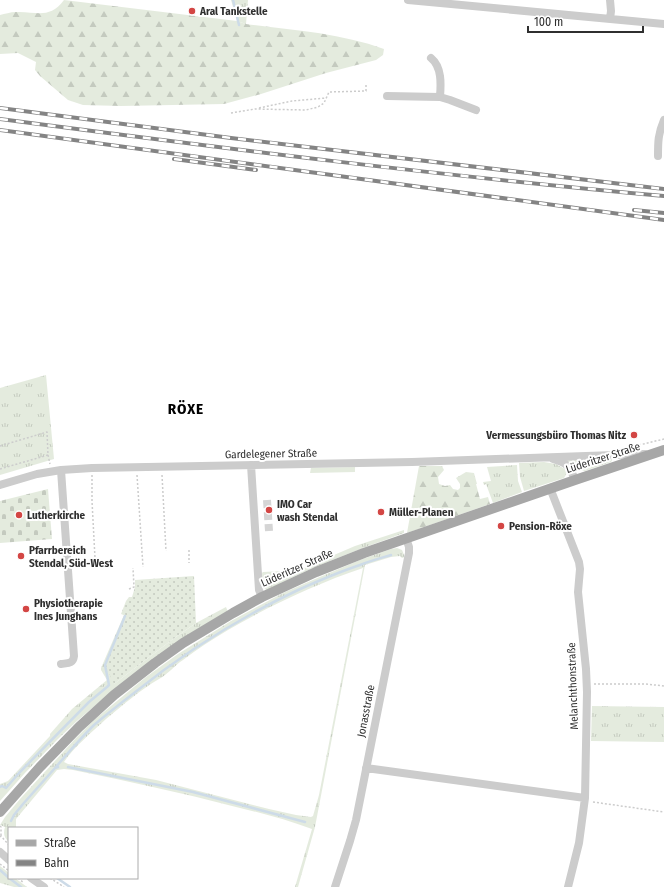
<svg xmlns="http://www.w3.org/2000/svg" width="664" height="887" font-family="'Fira Sans Condensed',sans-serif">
	<defs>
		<pattern id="grass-tufts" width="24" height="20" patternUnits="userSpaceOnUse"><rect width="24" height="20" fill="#e4ebde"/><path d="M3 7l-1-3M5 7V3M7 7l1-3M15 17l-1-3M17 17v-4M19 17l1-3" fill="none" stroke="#c4cabf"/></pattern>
		<pattern id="forest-firs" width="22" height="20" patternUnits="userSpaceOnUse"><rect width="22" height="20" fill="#e4ebde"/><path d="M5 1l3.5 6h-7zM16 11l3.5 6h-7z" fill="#c4cabf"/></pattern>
		<pattern id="cemetery-stones" width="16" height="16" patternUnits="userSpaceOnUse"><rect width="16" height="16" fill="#e4ebde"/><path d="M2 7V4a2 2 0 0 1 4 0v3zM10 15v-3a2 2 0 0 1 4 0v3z" fill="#c4cabf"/></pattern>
		<pattern id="garden-dots" width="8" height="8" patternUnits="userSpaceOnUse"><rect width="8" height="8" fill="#e4ebde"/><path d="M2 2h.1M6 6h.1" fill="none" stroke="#c4cabf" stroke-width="1.8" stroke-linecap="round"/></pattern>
	</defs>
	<rect width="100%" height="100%" fill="#fff"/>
	<path fill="url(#grass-tufts)" fill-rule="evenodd" d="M 231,0 L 248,0 L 246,24 L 237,21 Z
		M 46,375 L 54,459 L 0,475 L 0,388 Z
		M 611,458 L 612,460 L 611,462 L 585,471 L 577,469 L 567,463 L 567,460 Z
		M 544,462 L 556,464 L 565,469 L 567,473 L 564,478 L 524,491 L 520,477 L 519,463 Z
		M 517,465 L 518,481 L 522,492 L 493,503 L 486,484 L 484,485 L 483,482 L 491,481 L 487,467 Z
		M 355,467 L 355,472 L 310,473 L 311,468 Z
		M 404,530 L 404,533 C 357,550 311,567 267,590 L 263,588 L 262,573 L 263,572 L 284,571 L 285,576 L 355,546 Z
		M 397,548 L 402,550 L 405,557 L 402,558 L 400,556 L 391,557 L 365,565 L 315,827 L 298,887 L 295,887 L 312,829 C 287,820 262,813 236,807 C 182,793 128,781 73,770 L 64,769 L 57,770 L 16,819 L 16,828 L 9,828 L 9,842 C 4,837 3,834 5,827 L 0,825 L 5,817 L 20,799 L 75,739 L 94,720 L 146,677 L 178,654 L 231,621 L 283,593 L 322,576 L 360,560 L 391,549 ZM 363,568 L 319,795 L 313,816 L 311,817 L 296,815 L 269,809 L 156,780 L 68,764 L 64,762 C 75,746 92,732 106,719 C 123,705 140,690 159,679 C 167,675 175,665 183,660 C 197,649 213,639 228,630 C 269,606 318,583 363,568 Z
		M 226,607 L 228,612 L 117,687 L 77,721 L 58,739 L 25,773 L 0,801 L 0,784 L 8,781 L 50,736 L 50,734 L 72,709 L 107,680 L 101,670 L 101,668 L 124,615 L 126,616 L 114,684 L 173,639 L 196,623 Z
		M 592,706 L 664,707 L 664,742 L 591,741 Z
		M 0,866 L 9,873 L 9,878 L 15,878 L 27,887 L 14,887 L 0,883 Z"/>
	<path fill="url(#forest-firs)" d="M 64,0 L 237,21 L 246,24 C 292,30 340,33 384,49 L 383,55 L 376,60 L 326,73 L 261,94 L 224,104 L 121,106 L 83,105 L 68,100 L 40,76 L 35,70 L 36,62 L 18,53 L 0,54 L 0,15 C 5,14 10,12 16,12 C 36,11 49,20 64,0 Z
		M 419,466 L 442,466 L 444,470 L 438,477 L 439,484 L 445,486 L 450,485 L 453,489 L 458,490 L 460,488 L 460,484 L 456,478 L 466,472 L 474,473 L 477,484 L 476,484 L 480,499 L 488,497 L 490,504 L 407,533 Z"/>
	<path fill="url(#cemetery-stones)" d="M 48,489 L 52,539 L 0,543 L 0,501 Z"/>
	<path fill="url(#garden-dots)" d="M 194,576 L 196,623 L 173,639 L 114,684 L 106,667 L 126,616 L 121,614 L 126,601 L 129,597 L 132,597 L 135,587 L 135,580 Z"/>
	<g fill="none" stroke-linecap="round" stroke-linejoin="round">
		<path stroke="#cddbe8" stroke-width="2.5" d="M 233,0 L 239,25
			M 68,767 L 193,792 L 305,822
			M 55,768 C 68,753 80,739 94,725 C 107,714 121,703 134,693 C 185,652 239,618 298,590 C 318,581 339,572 360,565 C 370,561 381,558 391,555
			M 0,787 L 2,786 L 6,788
			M 6,788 L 19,773 L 89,702 L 107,687 L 109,685 L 105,665 L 125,616
			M 23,804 L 55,768 L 58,767
			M 11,821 L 14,815 L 23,804
			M 0,870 L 9,878
			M 9,878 L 21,887
			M 57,878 L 70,887"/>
		<path stroke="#d5d5d5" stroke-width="8" stroke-dasharray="8 4" stroke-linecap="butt" d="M 267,500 L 269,531"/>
		<path stroke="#ccc" stroke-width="1.5" stroke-dasharray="2 2" stroke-linecap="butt" d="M 259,108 L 292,101 L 326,98
			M 231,113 L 255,109 L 306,110 L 318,107 L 324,103 L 329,92 L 366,91 L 366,83
			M 0,446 L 47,432 L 48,455 L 50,464
			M 635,446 L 664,439
			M 0,469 L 48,455
			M 92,475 L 92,501 L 95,558
			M 137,475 L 143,567
			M 162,475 L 166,551
			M 189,550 L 189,563
			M 129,589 L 134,587 L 133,568
			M 594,684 L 646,684 L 664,686
			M 593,802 L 664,812
			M 0,826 L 1,827 L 1,836
			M 0,837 L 1,836 L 9,845
			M 0,864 L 9,871
			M 18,878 L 24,883
			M 50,878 L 64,887"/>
		<path stroke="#ccc" stroke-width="8" d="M 408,0 L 664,24
			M 610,0 L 611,11 L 610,19
			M 387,96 L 440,97 C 441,84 442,67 431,58
			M 440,97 L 450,100 L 476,110
			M 658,156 C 658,142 658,134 664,120
			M 553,459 C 567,463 570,466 575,480
			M 251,465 L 259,590 L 262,597
			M 0,485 L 37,474 L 61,470 L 92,468 L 412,462 L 586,456 L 645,454
			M 550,488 L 579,562 L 580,569 L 578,592 L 586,669 L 587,692 L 585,798 L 579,843 L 568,887
			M 61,664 C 68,663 73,664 74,656 L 61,470
			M 366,768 L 585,798
			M 0,852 L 9,860
			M 31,878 L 44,887
			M 335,887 L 350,841 L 356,820 L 409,553 L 409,547 L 406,538"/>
		<path stroke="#a7a7a7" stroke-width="10" d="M 0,812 L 40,767 L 79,727 L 114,695 L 155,663 L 183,643 L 233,613 L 262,597 L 316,572 L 364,553 L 575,480 L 664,450"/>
		<defs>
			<path id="rail" d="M 0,108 L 231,138 L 664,189
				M 0,119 C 221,148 442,176 664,196
				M 0,130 L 664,220
				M 174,159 L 256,170
				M 634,210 L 664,213"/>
		</defs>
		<use href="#rail" stroke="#848484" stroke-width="4"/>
		<use href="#rail" stroke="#fff" stroke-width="2.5" stroke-dasharray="8" stroke-linecap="butt"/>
	</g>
	<g fill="#d34644" stroke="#fff" stroke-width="1.5">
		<circle cx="192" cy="11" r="4"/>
		<circle cx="634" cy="435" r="4"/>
		<circle cx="269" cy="510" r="4"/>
		<circle cx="381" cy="512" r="4"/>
		<circle cx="19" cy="515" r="4"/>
		<circle cx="501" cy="526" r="4"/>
		<circle cx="21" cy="556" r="4"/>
		<circle cx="26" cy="609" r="4"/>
	</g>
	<g text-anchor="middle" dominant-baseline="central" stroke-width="4" stroke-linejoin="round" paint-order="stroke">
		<g font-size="11" font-weight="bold" fill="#2f2f2f" stroke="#fff" text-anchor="start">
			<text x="200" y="11">Aral Tankstelle</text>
			<text x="626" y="435" text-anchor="end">Vermessungsbüro Thomas Nitz</text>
			<text x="277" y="504">IMO Car<tspan x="277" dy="13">wash Stendal</tspan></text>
			<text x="389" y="512">Müller-Planen</text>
			<text x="27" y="515">Lutherkirche</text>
			<text x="509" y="526">Pension-Röxe</text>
			<text x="29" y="550">Pfarrbereich<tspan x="29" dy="13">Stendal, Süd-West</tspan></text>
			<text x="34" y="603">Physiotherapie<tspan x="34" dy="13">Ines Junghans</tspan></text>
		</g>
		<g font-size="11" fill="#2f2f2f" stroke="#fff">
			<text transform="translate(271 454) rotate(-1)">Gardelegener Straße</text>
			<text transform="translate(603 458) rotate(-18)">Lüderitzer Straße</text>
			<text transform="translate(297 568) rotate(-24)">Lüderitzer Straße</text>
			<text transform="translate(573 686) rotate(-92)">Melanchthonstraße</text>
			<text transform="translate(366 711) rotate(-79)">Jonasstraße</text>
		</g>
		<g font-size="15" font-weight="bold" letter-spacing="1" fill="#000" stroke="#fff">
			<text x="186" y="409">RÖXE</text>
		</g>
	</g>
	<rect x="8" y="827" width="130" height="52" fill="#ffffff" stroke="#acacac"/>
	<rect x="16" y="840" width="20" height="6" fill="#a7a7a7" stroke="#acacac"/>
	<text x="44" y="847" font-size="12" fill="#2f2f2f">Straße</text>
	<rect x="16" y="860" width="20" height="6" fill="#848484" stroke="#acacac"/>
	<text x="44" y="867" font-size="12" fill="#2f2f2f">Bahn</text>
	<path d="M528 26v6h115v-6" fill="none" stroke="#2f2f2f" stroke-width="2"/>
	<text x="534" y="26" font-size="12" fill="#2f2f2f" stroke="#ffffff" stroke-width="3" paint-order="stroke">100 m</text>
</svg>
